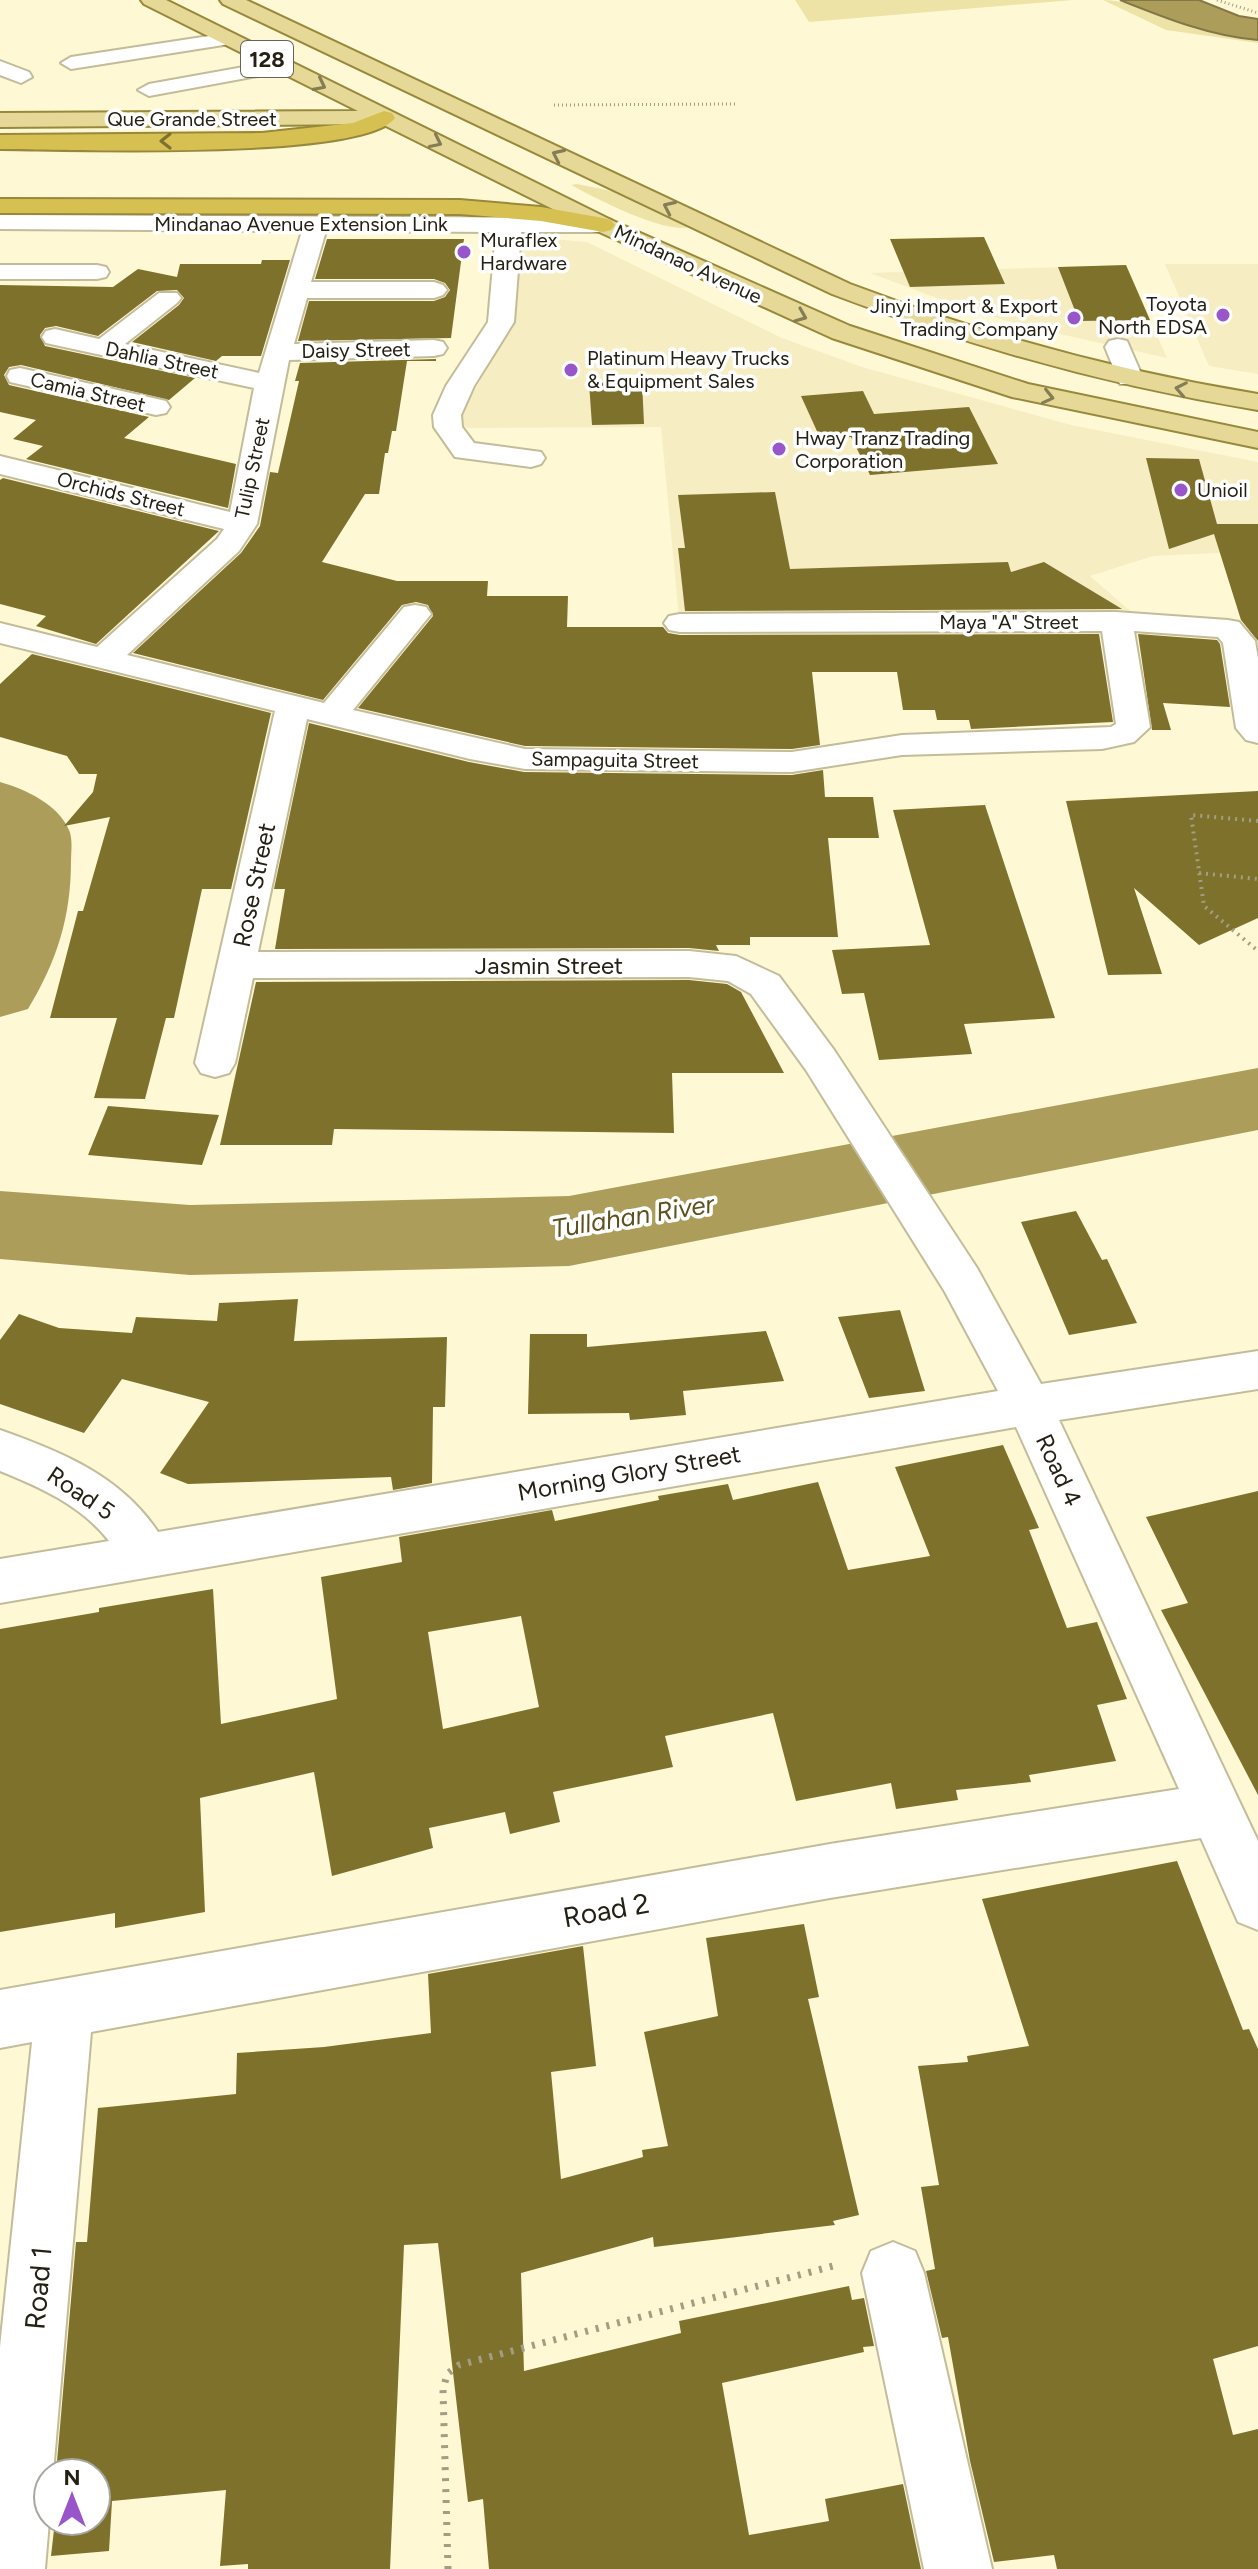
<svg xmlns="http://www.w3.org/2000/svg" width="1258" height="2569" font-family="Figtree,sans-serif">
	<rect width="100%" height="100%" fill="#fff8d4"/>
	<path fill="#f6edc2" d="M 518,236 L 587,242 L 782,338 L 862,367 L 1071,425 L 1258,462 L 1258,551 L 1153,556 L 1090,576 L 1136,616 L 679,618 L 661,427 L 468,428 L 457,421 L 515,320 Z
		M 1165,264 L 1258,264 L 1258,374 L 1209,366 Z
		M 1126,265 L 1167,358 L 1029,327 L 969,310 L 870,273 Z"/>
	<path fill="#eee3a7" d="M 795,0 L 1073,0 L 809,22 Z
		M 1103,0 C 1126,0 1144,10 1165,17 C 1195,28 1226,37 1258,40 L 1258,43 L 1166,30 Z
		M 577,184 L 626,194 L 693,226 C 669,237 595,198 571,185 Z"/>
	<path fill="#ac9e5a" stroke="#837845" stroke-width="2" d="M 1120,0 L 1199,0 L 1239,16 L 1258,19 L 1258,40 C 1210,36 1165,18 1120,0 Z"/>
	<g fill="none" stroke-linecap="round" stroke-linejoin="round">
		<path fill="#ac9e5a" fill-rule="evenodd" d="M 0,782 C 25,789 58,804 69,830 C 73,839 71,852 71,861 C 71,917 57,961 28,1009 L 0,1017 Z
			M 1258,1068 L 1258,1130 L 569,1266 L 190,1275 L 0,1259 L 0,1191 L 190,1205 L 569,1196 Z"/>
	</g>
	<path fill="#7e712c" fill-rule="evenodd" d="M 984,237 L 1005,284 L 910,287 L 890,239 Z
		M 327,239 L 464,239 L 451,338 L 298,341 L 309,301 L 434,301 L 445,297 L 450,290 L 445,283 L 434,279 L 315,279 Z
		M 262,260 L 290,260 L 261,356 L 222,356 L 216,361 L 132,342 L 179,305 L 184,298 L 177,290 L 157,291 L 98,336 L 56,326 L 45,328 L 40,335 L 45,346 L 195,378 L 169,400 L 21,365 L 9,367 L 4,375 L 9,385 L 149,417 L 124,438 L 236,464 L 228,508 L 26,459 L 43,446 L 13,439 L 36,420 L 0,412 L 0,285 L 113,287 L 138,269 L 177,277 L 180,264 L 261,264 Z
		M 1126,265 L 1150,320 L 1079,321 L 1058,267 Z
		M 436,359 L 436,361 L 407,361 L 396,431 L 392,431 L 388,453 L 385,453 L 379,494 L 365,494 L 322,562 L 397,581 L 488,581 L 487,596 L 568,596 L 567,627 L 663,627 L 668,633 L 680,635 L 1099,634 L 1113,722 L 971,729 L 969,720 L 937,720 L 935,710 L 903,710 L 897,672 L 812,672 L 820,745 L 792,749 L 525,746 L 358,708 L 433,616 L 428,605 L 416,602 L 402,605 L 323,700 L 133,653 L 241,553 L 260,526 L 270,472 L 278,473 L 299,381 L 295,381 L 300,363 Z
		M 642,382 L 644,424 L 592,425 L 589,383 Z
		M 863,391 L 874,414 L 969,407 L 998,464 L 870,475 L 851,437 L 821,440 L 801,396 Z
		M 1146,458 L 1199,459 L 1217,524 L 1258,524 L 1258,641 L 1241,620 L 1214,534 L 1169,549 Z
		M 3,478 L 219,531 L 96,644 L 36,626 L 46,616 L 0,604 L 0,480 Z
		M 775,492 L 790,569 L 1008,562 L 1011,572 L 1044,562 L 1122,609 L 685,611 L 678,548 L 685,548 L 678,495 Z
		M 1138,634 L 1217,640 L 1220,644 L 1230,707 L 1163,703 L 1171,730 L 1152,730 Z
		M 32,654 L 271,713 L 231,889 L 202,889 L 174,1018 L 166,1018 L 145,1099 L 94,1098 L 117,1018 L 50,1018 L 78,911 L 83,911 L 110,817 L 64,826 L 93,792 L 97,774 L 79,774 L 67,756 L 0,737 L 0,684 Z
		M 309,723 L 469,762 L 524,772 L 792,775 L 823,770 L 825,797 L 873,797 L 879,838 L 828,838 L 838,937 L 750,937 L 750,945 L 716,945 L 719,951 L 689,948 L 275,949 L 285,889 L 274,889 Z
		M 1258,791 L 1258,918 L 1199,945 L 1134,888 L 1162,974 L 1108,975 L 1066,801 Z
		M 985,805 L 1055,1018 L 964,1024 L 972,1054 L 879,1060 L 864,993 L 842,994 L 832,950 L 930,945 L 893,810 Z
		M 689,980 L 727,984 L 741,992 L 784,1073 L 672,1073 L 674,1133 L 334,1129 L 332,1145 L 220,1145 L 256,982 Z
		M 108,1106 L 219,1115 L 202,1165 L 88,1155 Z
		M 1076,1211 L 1102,1260 L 1107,1259 L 1137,1323 L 1069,1335 L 1021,1222 Z
		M 298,1299 L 294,1341 L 447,1337 L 445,1407 L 433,1407 L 432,1483 L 393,1490 L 391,1477 L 188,1484 L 160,1473 L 209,1402 L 122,1379 L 84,1433 L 0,1404 L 0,1340 L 19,1314 L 59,1328 L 132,1333 L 136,1317 L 217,1321 L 219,1303 Z
		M 900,1310 L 925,1391 L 869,1398 L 838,1317 Z
		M 766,1331 L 784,1381 L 683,1391 L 686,1415 L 630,1420 L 629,1413 L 528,1414 L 530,1334 L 587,1334 L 587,1347 Z
		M 1003,1445 L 1039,1528 L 1029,1530 L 1067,1628 L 1097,1622 L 1127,1699 L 1097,1705 L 1116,1761 L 1029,1775 L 1031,1782 L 956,1790 L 958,1800 L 896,1809 L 891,1783 L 796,1801 L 773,1713 L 665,1736 L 673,1767 L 553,1792 L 560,1822 L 510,1834 L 505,1812 L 429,1828 L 433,1848 L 332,1876 L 314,1772 L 200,1798 L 205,1912 L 115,1928 L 115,1913 L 0,1932 L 0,1629 L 99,1612 L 99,1608 L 213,1589 L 221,1724 L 337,1699 L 321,1577 L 402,1562 L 399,1537 L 552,1510 L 555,1521 L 659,1500 L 658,1496 L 728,1484 L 733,1500 L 818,1482 L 848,1570 L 930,1556 L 895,1467 ZM 521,1616 L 539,1707 L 443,1729 L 428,1632 Z
		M 1258,1491 L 1258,1795 L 1161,1610 L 1188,1603 L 1146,1517 Z
		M 1177,1861 L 1243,2030 L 1249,2029 L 1258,2049 L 1258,2346 L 1213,2359 L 1233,2435 L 1258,2429 L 1258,2569 L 1057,2569 L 1054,2555 L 994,2562 L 970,2461 L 948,2337 L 942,2338 L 926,2271 L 935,2269 L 921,2187 L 939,2185 L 918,2066 L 968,2062 L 967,2056 L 1029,2046 L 982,1899 Z
		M 804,1924 L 819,1997 L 808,1999 L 859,2215 L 833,2221 L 835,2225 L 654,2247 L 653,2237 L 521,2273 L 524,2371 L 681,2333 L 679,2321 L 849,2286 L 852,2300 L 864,2298 L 874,2346 L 863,2347 L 864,2352 L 722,2383 L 749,2535 L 829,2521 L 825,2499 L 903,2484 L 921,2569 L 489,2569 L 483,2499 L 468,2502 L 438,2243 L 404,2245 L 390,2569 L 248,2569 L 248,2564 L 220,2566 L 226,2490 L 112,2501 L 109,2551 L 51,2556 L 55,2521 L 96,2521 L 96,2473 L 56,2473 L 76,2242 L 87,2242 L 98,2108 L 236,2094 L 237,2053 L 324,2047 L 431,2033 L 428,1974 L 583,1946 L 596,2066 L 551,2072 L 561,2179 L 643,2157 L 642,2150 L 668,2146 L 644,2032 L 718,2016 L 706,1938 Z"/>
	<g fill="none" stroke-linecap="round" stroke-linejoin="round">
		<defs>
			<path id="minor" d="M 229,33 L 236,35 L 239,39 L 236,43 L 71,69 L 61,63 L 71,57 Z
				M 283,60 L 290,62 L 294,66 L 290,70 L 149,96 L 138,90 L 149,84 Z
				M 0,61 L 29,72 L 32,77 L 21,83 L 0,75 Z
				M 0,215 L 603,218 L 611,220 L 615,225 L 611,230 L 603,232 L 521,232 L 514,322 L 474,386 L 461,415 L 462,427 L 474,443 L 541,452 L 545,458 L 541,464 L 531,467 L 455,457 L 434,427 L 433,415 L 446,386 L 488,322 L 496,232 L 326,231 L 311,282 L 434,282 L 443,285 L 447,290 L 443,295 L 434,298 L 307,298 L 294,344 L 434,340 L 443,342 L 447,348 L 443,354 L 434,356 L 289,360 L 257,524 L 239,551 L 127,655 L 324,703 L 404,607 L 415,605 L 426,607 L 431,614 L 353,710 L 525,749 L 792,752 L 902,735 L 1111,727 L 1116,724 L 1102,631 L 680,632 L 669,630 L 664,623 L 669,616 L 680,614 L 1116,612 L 1228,620 L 1239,622 L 1255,641 L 1258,659 L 1258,743 L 1246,740 L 1236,728 L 1223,643 L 1218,637 L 1134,631 L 1150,727 L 1134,742 L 1102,749 L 902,755 L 792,772 L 525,769 L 470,759 L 307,719 L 258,952 L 689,951 L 736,956 L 779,976 L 834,1050 L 977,1268 L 1041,1384 L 1258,1351 L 1258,1389 L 1059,1420 L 1258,1841 L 1258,1930 L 1238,1922 L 1201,1838 L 830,1898 L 91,2032 L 53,2473 L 48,2473 L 49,2521 L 45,2569 L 0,2569 L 0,2347 L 32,2042 L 0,2048 L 0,1990 L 830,1844 L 1179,1789 L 1016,1427 L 0,1603 L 0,1559 L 109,1541 C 82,1506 40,1487 0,1471 L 0,1430 C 62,1452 121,1476 158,1532 L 998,1391 L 945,1292 L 806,1070 L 751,994 L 728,981 L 689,977 L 253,978 L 235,1063 L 229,1073 L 215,1077 L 201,1073 L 195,1063 L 275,711 L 0,643 L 0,623 L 97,647 L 217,539 L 224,529 L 0,474 L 0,456 L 230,512 L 254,388 L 55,345 L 46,343 L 42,337 L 46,331 L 55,329 L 99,339 L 159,293 L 177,293 L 181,298 L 177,303 L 125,344 L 259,373 L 302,231 L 0,229 Z
				M 0,265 L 97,265 L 106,267 L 109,272 L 106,277 L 97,279 L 0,279 Z
				M 1118,339 L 1127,341 L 1143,378 L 1140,384 L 1120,384 L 1105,347 L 1109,341 Z
				M 20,368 L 166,401 L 170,407 L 166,413 L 156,415 L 10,382 L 7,376 L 10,370 Z
				M 893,2242 L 915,2251 L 924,2273 L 992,2569 L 924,2569 L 862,2273 L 871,2251 Z"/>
			<path id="major" d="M 141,0 L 166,0 L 611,220 L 850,326 L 1028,384 L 1258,432 L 1258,448 L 1012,397 L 832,338 L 595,230 L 382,124 L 0,127 L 0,113 L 358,111 L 144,4 Z
				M 220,0 L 246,0 L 850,284 C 983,334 1117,371 1258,394 L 1258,410 C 1111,386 971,347 832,294 L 223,4 Z"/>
			<path id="highway" d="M 384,111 L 392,113 L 395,118 C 363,161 62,149 0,149 L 0,135 L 262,133 L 353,123 Z
				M 0,199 L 460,200 L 541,207 L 603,218 L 611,220 L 615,225 L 611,230 L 603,232 L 541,221 L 460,214 L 0,213 Z"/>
		</defs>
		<use href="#minor" stroke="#c3bc9a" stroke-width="4"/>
		<use href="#major" stroke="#98883c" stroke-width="4"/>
		<use href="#highway" stroke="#98883c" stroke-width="4"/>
		<path stroke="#a39e83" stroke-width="3" stroke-dasharray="1 3" stroke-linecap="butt" d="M 1217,0 L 1258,13
			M 554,105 L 736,104"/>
		<path stroke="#a39e83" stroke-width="4" stroke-dasharray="2 5" stroke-linecap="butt" d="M 1258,821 L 1191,815 L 1204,906 L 1258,951
			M 1199,873 L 1258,879"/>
		<path stroke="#a39e83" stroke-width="7" stroke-dasharray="3 8" stroke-linecap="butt" d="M 448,2569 L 443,2390 L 447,2374 L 459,2365 L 837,2265"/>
		<use href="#minor" fill="#fff" fill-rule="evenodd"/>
		<use href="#major" fill="#e6d997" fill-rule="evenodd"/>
		<use href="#highway" fill="#d6c052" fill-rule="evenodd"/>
	</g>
	<defs><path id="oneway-chevron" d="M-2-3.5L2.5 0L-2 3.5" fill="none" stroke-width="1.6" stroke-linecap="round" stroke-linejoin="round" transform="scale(2)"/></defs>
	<g stroke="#857d56">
		<use href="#oneway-chevron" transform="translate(320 85) rotate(27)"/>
		<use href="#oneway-chevron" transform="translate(436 142) rotate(26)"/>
		<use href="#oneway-chevron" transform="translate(558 155) rotate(-155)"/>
		<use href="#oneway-chevron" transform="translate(669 207) rotate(-155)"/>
		<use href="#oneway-chevron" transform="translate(801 316) rotate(22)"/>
		<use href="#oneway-chevron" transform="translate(1181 389) rotate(-169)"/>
		<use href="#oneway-chevron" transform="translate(1048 397) rotate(13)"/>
	</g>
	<use stroke="#7d7033" href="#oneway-chevron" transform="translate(166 141) rotate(180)"/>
	<g fill="#9956cb" stroke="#fff" stroke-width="3">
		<circle cx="464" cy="252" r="8"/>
		<circle cx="1223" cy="315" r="8"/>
		<circle cx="1074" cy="318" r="8"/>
		<circle cx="571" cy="370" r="8"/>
		<circle cx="779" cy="449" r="8"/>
		<circle cx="1181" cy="490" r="8"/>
	</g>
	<g text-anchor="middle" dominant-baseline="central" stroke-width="7" stroke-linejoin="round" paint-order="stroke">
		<g font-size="20" fill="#242114" stroke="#fff">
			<text x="192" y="119">Que Grande Street</text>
			<text x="301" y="224">Mindanao Avenue Extension Link</text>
			<text transform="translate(688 264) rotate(25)">Mindanao Avenue</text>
			<text transform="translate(356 350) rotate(-1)">Daisy Street</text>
			<text transform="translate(162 360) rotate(12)">Dahlia Street</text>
			<text transform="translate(88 392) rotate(13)">Camia Street</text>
			<text transform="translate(252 468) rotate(-78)">Tulip Street</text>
			<text transform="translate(121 494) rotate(14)">Orchids Street</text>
			<text x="1009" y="622">Maya "A" Street</text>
			<text transform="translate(615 760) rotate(1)">Sampaguita Street</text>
		</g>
		<g font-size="20" fill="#242114" stroke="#fff" text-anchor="start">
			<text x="480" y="240">Muraflex<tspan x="480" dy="23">Hardware</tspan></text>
			<text x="1207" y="304" text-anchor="end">Toyota<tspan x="1207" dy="23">North EDSA</tspan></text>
			<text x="1058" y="306" text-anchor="end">Jinyi Import &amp; Export<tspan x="1058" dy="23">Trading Company</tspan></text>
			<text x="587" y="358">Platinum Heavy Trucks<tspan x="587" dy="23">&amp; Equipment Sales</tspan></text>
			<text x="795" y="438">Hway Tranz Trading<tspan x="795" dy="23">Corporation</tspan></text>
			<text x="1197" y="490">Unioil</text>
		</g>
		<rect fill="#fff" stroke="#66645a" stroke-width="2" x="241" y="41" width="52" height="36" rx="6"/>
		<g font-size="22" font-weight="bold" fill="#242114">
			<text x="267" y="59">128</text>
		</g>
		<g font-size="24" fill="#242114" stroke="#fff">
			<text transform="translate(254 885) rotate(-78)">Rose Street</text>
			<text x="549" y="965">Jasmin Street</text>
			<text transform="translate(1059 1470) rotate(65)">Road 4</text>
			<text transform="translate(629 1473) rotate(-10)">Morning Glory Street</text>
			<text transform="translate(81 1493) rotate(34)">Road 5</text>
		</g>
		<g font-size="26" font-style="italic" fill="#5d521e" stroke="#fff">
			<text transform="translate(633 1216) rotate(-9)">Tullahan River</text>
		</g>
		<g font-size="28" fill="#242114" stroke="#fff">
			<text transform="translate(606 1910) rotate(-10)">Road 2</text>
			<text transform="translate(38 2288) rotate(-85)">Road 1</text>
		</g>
	</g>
	<g transform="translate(72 2497)"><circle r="38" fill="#ffffff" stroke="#a7a6a1" stroke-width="2"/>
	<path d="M0-6L14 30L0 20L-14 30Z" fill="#9956cb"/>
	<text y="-12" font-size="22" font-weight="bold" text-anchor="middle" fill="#242114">N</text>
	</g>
</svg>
